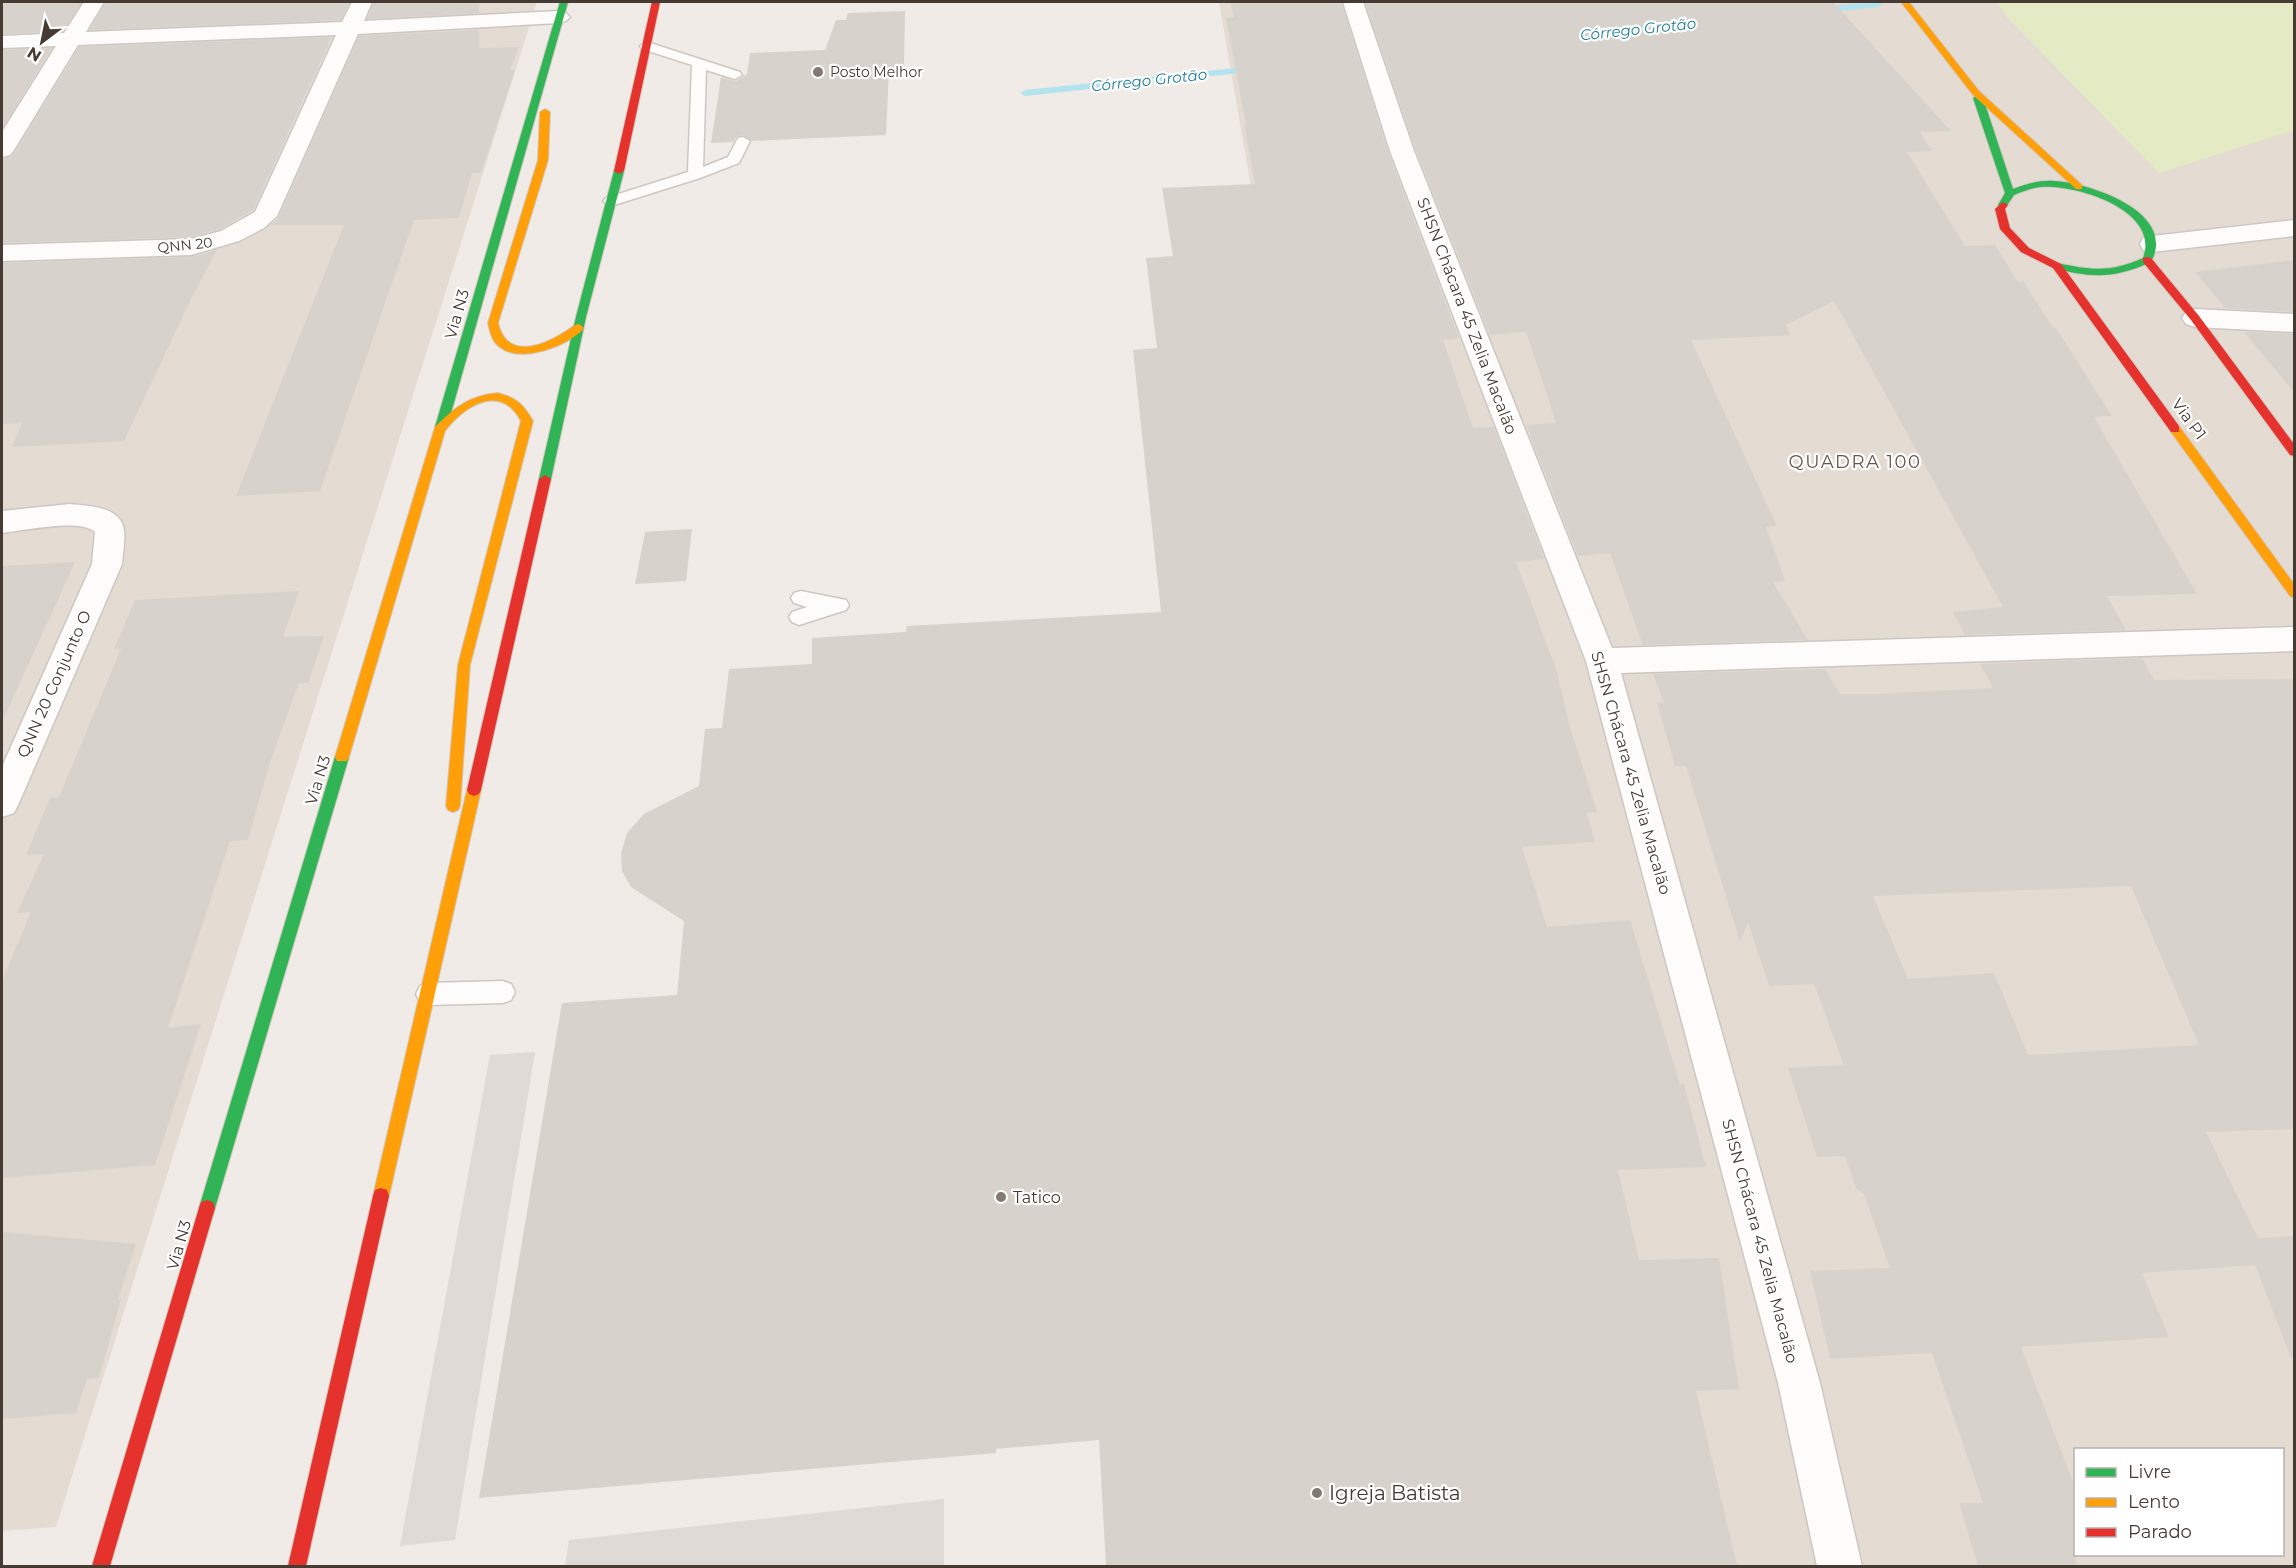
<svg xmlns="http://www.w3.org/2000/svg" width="2296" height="1568" font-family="Montserrat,sans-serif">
	<rect width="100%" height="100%" fill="#f0ebe6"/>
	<path fill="#e4dcd3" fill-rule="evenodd" d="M 2,2 L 537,2 L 56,1527 L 2,1531 Z
		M 1219,2 L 2294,2 L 2294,1566 L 1543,1566 L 1251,187 ZM 2076,1450 L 2282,1450 L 2282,1554 L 2076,1554 Z"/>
	<path fill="#e3eac4" d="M 1996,2 L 2294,2 L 2294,130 L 2159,173 L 2007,17 Z"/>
	<path fill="#dfdad6" d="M 535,1052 L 455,1540 L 400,1546 L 490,1055 Z
		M 944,1499 L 944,1566 L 565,1566 L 569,1540 Z"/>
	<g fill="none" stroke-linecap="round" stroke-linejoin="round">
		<path fill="#b4e3f0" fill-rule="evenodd" d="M 1875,2 L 1883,4 L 1878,7 L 1819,13 L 1814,10 L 1819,7 Z
			M 1255,66 L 1259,67 L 1259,71 L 1025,96 L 1020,93 L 1025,90 Z"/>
	</g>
	<path fill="#d8d2cd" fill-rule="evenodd" d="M 2,2 L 82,2 L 63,31 L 2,34 Z
		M 106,2 L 350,2 L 341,20 L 90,30 Z
		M 374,2 L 479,2 L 479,13 L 367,19 Z
		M 1230,2 L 1341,2 L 1388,152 L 1459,338 L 1443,340 L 1473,428 L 1494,427 L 1544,559 L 1516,562 L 1556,669 L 1570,727 L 1597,812 L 1587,813 L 1595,842 L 1522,847 L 1547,927 L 1630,920 L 1680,1084 L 1684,1084 L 1706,1167 L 1618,1170 L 1639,1260 L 1719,1258 L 1739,1389 L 1696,1391 L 1737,1566 L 1106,1566 L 1099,1440 L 996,1449 L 996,1453 L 479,1498 L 562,1003 L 677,995 L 684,921 L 631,887 L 622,871 L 621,853 L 627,833 L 644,814 L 699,786 L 705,729 L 722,728 L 729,669 L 812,664 L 812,638 L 906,632 L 907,626 L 1161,612 L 1133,350 L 1157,348 L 1146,258 L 1173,256 L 1162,188 L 1255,184 L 1244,125 L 1246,125 L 1226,18 L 1234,17 Z
		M 1365,2 L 1833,2 L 1951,131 L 1920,132 L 1932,151 L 1907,152 L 1965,246 L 1995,245 L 2018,282 L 2024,282 L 2053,328 L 2056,328 L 2112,416 L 2094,417 L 2197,594 L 2107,596 L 2126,630 L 1965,635 L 1953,612 L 2003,607 L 1834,301 L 1786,325 L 1791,335 L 1691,340 L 1777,526 L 1766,527 L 1785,581 L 1773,582 L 1808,640 L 1643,645 L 1610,553 L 1578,556 L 1526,425 L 1556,423 L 1526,332 L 1490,335 L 1416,150 Z
		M 905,11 L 904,69 L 889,70 L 886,135 L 752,141 L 743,135 L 736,137 L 733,142 L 711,143 L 721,77 L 736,81 L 747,74 L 750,53 L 825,50 L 836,20 L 846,20 L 848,13 Z
		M 479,30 L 479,48 L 519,47 L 510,70 L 515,70 L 481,173 L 472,173 L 459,218 L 414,220 L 320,491 L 236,496 L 344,225 L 271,225 L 279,217 L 359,36 Z
		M 332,37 L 253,210 L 220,229 L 191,237 L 2,243 L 2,159 L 11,157 L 16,151 L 79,47 Z
		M 52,48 L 2,129 L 2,50 Z
		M 217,250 L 190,301 L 124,441 L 12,447 L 22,423 L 2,424 L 2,263 L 191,257 Z
		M 2295,260 L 2295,312 L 2225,308 L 2195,272 Z
		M 2244,332 L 2295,334 L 2295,393 Z
		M 692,529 L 686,581 L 635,584 L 645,532 Z
		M 75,562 L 56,604 L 2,722 L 2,566 Z
		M 299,591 L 283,637 L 324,636 L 308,683 L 299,683 L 271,759 L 248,840 L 230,841 L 168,1028 L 201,1024 L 155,1165 L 2,1178 L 2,981 L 31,912 L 17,913 L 44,854 L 26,855 L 50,798 L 59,797 L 121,649 L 114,649 L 135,600 Z
		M 2142,658 L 2154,680 L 2295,679 L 2295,1129 L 2206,1132 L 2258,1238 L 2295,1236 L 2295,1357 L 2291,1358 L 2255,1265 L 2142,1273 L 2169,1337 L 2021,1347 L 2076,1490 L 2076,1566 L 1978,1566 L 1959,1503 L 1983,1503 L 1932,1353 L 1830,1359 L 1810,1271 L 1890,1268 L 1864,1194 L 1856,1188 L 1845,1156 L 1817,1157 L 1788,1068 L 1844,1065 L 1814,984 L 1769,986 L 1748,922 L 1740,942 L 1686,766 L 1675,766 L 1657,703 L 1664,703 L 1653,674 L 1825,669 L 1840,694 L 1879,694 L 1993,688 L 1980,664 ZM 2131,886 L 2199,1045 L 2028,1055 L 1994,973 L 1908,979 L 1873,896 Z
		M 2,1232 L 136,1244 L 118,1299 L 121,1299 L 99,1378 L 87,1379 L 76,1413 L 2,1419 Z"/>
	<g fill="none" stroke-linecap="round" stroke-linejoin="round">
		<defs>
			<path id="lane" d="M 647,42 L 740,72 L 742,75 L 735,79 L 706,70 L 703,167 L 728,157 L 738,138 L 743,137 L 750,141 L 739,163 L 700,178 L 611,206 L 603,201 L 606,198 L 688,172 L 692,65 L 642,49 L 640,46 Z
				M 801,591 L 846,600 L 849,605 L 846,610 L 799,625 L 792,622 L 789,617 L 792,612 L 807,607 L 794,603 L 791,598 L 794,593 Z
				M 503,981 L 511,984 L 515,992 L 511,1000 L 503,1003 L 428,1005 L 420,1002 L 416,994 L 420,986 L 428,983 Z"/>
			<path id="street" d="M 84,2 L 104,2 L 86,32 L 342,22 L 352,2 L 372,2 L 364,21 L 559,11 L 566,13 L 570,17 L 566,21 L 559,23 L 358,34 L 277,216 L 264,228 L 239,241 L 191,255 L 2,261 L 2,245 L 191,239 L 221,231 L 255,212 L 336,35 L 78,45 L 14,150 L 10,155 L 2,157 L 2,132 L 56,46 L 2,48 L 2,36 L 64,33 Z
				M 1343,2 L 1363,2 L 1414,151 L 1612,648 L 2294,627 L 2294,651 L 1621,673 L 1820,1383 L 1862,1566 L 1817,1566 L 1778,1383 L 1586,661 L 1390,151 Z
				M 2294,220 L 2294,236 L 2152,252 L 2143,250 L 2140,244 L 2143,238 L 2152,236 Z
				M 2195,309 L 2294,314 L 2294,332 L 2195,327 L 2186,324 L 2182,318 L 2186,312 Z
				M 70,504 C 88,506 122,506 124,531 C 125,541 123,553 122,564 L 19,803 L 14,813 L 2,817 L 2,767 L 92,564 L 95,532 C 80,518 23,531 2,533 L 2,511 Z"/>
			<path id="fast" d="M 560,2 L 568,2 L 447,427 L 441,431 L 435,427 Z
				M 1978,95 L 1983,98 L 2013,189 C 2027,184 2039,180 2054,181 C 2090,183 2178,212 2151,262 C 2114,279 2091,278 2053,268 L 2052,266 L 2057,263 C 2091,270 2110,273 2143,258 C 2161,210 2076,184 2040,187 C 2031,188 2022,192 2014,195 L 2006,207 L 2000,207 L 1998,205 L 2005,193 L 1973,98 Z
				M 619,168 L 624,171 L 586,317 L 551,479 L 545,483 L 539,479 L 576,317 L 614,171 Z
				M 342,751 L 347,753 L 349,757 L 215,1208 L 213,1214 L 207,1216 L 201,1214 L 199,1208 L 335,757 L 337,753 Z"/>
			<path id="slow" d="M 1901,2 L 1909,2 L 1979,91 L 2082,185 L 2082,189 L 2076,189 L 1973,95 Z
				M 545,109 L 550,112 L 548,160 L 498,323 C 508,365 552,342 575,325 L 579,324 L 584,328 C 569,346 522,363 501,348 C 492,342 490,332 488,323 L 538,160 L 540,112 Z
				M 498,393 C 517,398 523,404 533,421 L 470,665 L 460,806 L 458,810 L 453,812 L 448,810 L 446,806 L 458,665 L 521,421 C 501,383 465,405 445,431 L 349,757 L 347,761 L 337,761 L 335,757 L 435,427 C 454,408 470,395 498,393 Z
				M 2175,425 L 2179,426 L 2294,584 L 2294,598 L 2290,596 L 2171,432 L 2171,426 Z
				M 474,784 L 479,786 L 481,790 L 389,1196 L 387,1202 L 381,1204 L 375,1202 L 373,1196 L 467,790 L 469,786 Z"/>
			<path id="jam" d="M 652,2 L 660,2 L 624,171 L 619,174 L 614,171 Z
				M 2003,202 L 2008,205 L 2005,209 L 2010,228 L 2029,248 L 2061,264 L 2179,426 L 2179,432 L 2171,432 L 2053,268 L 2021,252 L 2000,229 L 1995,209 Z
				M 2147,257 L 2151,258 L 2199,316 L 2294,444 L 2294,456 L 2290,455 L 2191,320 L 2143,262 L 2143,258 Z
				M 545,475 L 551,479 L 481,790 L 479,794 L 474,796 L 469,794 L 467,790 L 539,479 Z
				M 381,1188 L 387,1190 L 389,1196 L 306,1566 L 288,1566 L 373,1196 L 375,1190 Z
				M 207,1200 L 213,1202 L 215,1208 L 110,1566 L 92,1566 L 199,1208 L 201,1202 Z"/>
		</defs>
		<use href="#lane" stroke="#ccc7c2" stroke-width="3"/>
		<use href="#street" stroke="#ccc7c2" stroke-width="3"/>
		<use href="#fast" stroke="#d1c8be" stroke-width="2"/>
		<use href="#slow" stroke="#d1c8be" stroke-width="2"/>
		<use href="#jam" stroke="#d1c8be" stroke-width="2"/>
		<use href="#lane" fill="#fdfcfb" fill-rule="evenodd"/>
		<use href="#street" fill="#fdfcfb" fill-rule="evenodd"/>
		<use href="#fast" fill="#30b455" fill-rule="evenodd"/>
		<use href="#slow" fill="#ff9f0a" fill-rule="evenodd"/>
		<use href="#jam" fill="#e5322d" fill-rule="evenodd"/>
	</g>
	<g fill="#817972" stroke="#fff" stroke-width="2">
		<circle cx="818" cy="72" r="6"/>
		<circle cx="1001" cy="1197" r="6"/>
		<circle cx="1317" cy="1493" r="6"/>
	</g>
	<g text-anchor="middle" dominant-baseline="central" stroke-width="4.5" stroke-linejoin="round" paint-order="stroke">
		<g font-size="14" fill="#453b33" stroke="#fff" text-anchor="start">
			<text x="830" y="72">Posto Melhor</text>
		</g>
		<g font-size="14" fill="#453b33" stroke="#fff">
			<text transform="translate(185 245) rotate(-6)">QNN 20</text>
		</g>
		<g font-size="15" font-style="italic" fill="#237f9d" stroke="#fff">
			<text transform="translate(1638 29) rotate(-6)">Córrego Grotão</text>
			<text transform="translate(1149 80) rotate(-6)">Córrego Grotão</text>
		</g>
		<g font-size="16" fill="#453b33" stroke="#fff">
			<text transform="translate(457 314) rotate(-74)">Via N3</text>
			<text transform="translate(1467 316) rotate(69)">SHSN Chácara 45 Zelia Macalão</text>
			<text transform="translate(2189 419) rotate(54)">Via P1</text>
			<text transform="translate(54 684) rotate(-66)">QNN 20 Conjunto O</text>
			<text transform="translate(1631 773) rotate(74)">SHSN Chácara 45 Zelia Macalão</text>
			<text transform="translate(318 780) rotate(-73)">Via N3</text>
			<text transform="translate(1760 1241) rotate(75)">SHSN Chácara 45 Zelia Macalão</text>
			<text transform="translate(179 1245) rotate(-74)">Via N3</text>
		</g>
		<g font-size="16" fill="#453b33" stroke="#fff" text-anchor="start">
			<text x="1013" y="1197">Tatico</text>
		</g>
		<g font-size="18" letter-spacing="1.5" fill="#68574a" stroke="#fff">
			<text x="1855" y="462">QUADRA 100</text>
		</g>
		<g font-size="20" fill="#453b33" stroke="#fff" text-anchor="start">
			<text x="1329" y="1493">Igreja Batista</text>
		</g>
	</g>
	<rect width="2296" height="1568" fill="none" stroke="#453b33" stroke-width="6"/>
	<rect x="2074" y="1448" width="210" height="108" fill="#ffffff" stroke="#b5b1ad" stroke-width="1.5"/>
	<rect x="2086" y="1468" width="30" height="9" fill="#30b455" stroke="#b5b1ad" stroke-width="1.5"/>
	<text x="2128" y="1478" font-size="18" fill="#453b33">Livre</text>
	<rect x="2086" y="1498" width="30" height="9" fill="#ff9f0a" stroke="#b5b1ad" stroke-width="1.5"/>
	<text x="2128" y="1508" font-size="18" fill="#453b33">Lento</text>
	<rect x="2086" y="1528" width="30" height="9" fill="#e5322d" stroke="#b5b1ad" stroke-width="1.5"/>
	<text x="2128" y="1538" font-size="18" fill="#453b33">Parado</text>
	<g transform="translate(42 42) rotate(212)" stroke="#ffffff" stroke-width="4.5" paint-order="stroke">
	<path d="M0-4.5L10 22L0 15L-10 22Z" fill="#453b33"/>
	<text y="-9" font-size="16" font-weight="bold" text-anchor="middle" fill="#453b33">N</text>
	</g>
</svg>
